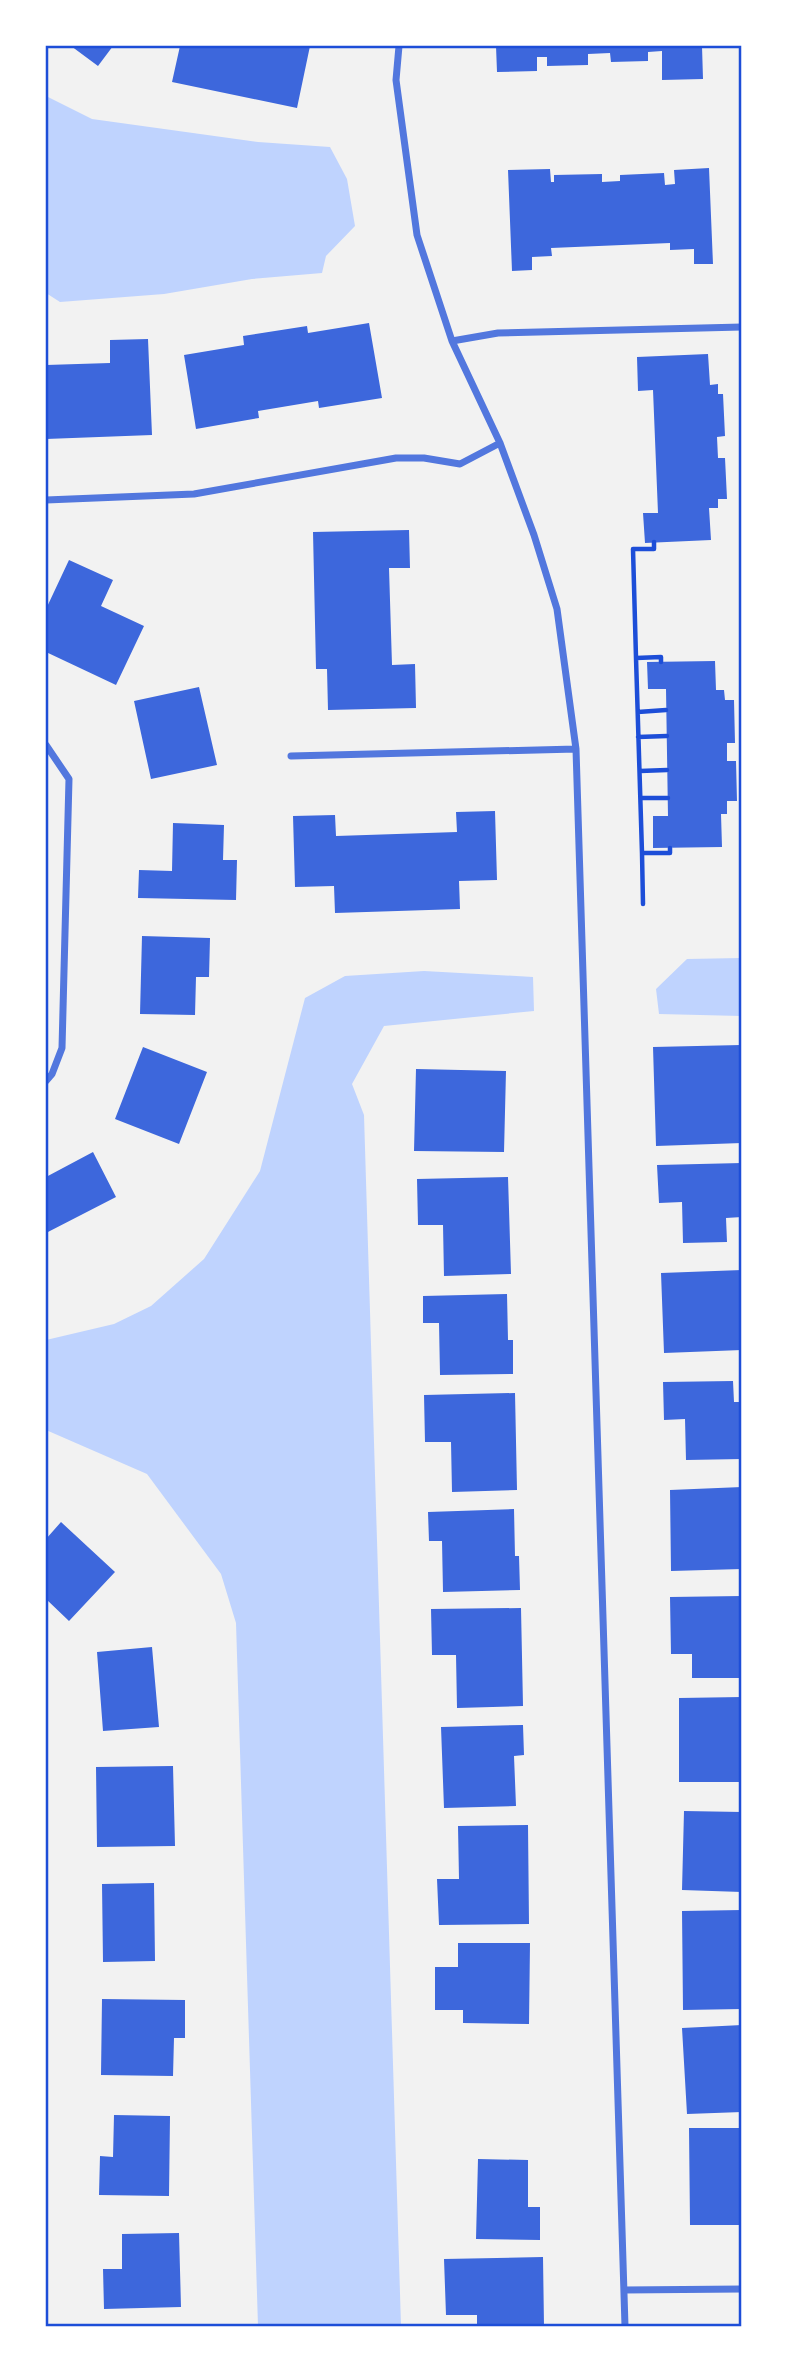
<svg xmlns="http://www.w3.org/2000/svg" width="787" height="2372" font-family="'Fira Sans',sans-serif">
	<rect width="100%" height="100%" fill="#f2f2f2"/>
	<path fill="#bfd3fe" d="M 46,96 L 92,119 L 258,142 L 330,147 L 347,179 L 355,226 L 326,256 L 322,273 L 252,279 L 164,294 L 60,302 L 46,293 Z
		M 741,958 L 741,1016 L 659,1014 L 656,989 L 687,959 Z
		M 424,971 L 533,977 L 534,1011 L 384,1026 L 352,1084 L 364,1115 L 401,2326 L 258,2326 L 236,1623 L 221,1574 L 147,1474 L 46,1430 L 46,1340 L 114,1324 L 151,1306 L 204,1259 L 260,1171 L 305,998 L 345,976 Z"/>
	<path fill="#3d67dc" d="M 71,46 L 113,46 L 98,66 Z
		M 180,46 L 310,46 L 297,108 L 172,82 Z
		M 496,46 L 702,46 L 703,79 L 662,80 L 662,51 L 648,52 L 648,61 L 611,62 L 610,53 L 588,54 L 588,65 L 547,66 L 547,57 L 537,57 L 537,71 L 497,72 Z
		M 709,168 L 713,264 L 694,264 L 694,249 L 670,250 L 670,243 L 551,248 L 552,256 L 532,257 L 532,270 L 512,271 L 508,170 L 550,169 L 551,182 L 554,182 L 554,175 L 602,174 L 602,182 L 620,181 L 620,175 L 664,173 L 665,185 L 675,184 L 674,170 Z
		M 369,323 L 382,398 L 319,408 L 318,401 L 258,411 L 259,418 L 196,429 L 184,355 L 244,345 L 243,336 L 307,326 L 308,333 Z
		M 148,339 L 152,435 L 46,439 L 46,365 L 110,363 L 110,340 Z
		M 708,354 L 710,385 L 718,384 L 718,394 L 723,394 L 725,436 L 717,437 L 718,458 L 725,458 L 727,499 L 718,499 L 718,508 L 709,508 L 711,540 L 645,543 L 643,513 L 658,513 L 653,390 L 638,391 L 637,357 Z
		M 409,530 L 410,568 L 389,568 L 392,665 L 415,664 L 416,708 L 328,710 L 327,669 L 316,669 L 313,532 Z
		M 69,560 L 113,580 L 101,606 L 144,626 L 116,685 L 46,652 L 46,609 Z
		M 715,661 L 716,690 L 724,690 L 725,700 L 734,700 L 735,743 L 727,743 L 727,761 L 736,761 L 737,801 L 727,801 L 727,814 L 721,814 L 722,847 L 653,848 L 653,816 L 668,816 L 666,689 L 648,689 L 647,662 Z
		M 199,687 L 217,765 L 151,779 L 134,701 Z
		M 495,811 L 497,880 L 459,881 L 460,909 L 335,913 L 334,886 L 295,887 L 293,816 L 335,815 L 336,836 L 457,832 L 456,812 Z
		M 173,823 L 224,825 L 223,860 L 237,860 L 236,900 L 138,898 L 139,870 L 172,871 Z
		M 142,936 L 210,938 L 209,977 L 196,977 L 195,1015 L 140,1014 Z
		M 741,1045 L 742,1143 L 656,1146 L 653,1047 Z
		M 143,1047 L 207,1072 L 179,1144 L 115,1119 Z
		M 416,1069 L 506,1071 L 504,1152 L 414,1151 Z
		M 93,1152 L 116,1197 L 46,1233 L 46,1177 Z
		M 742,1163 L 742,1217 L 726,1218 L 727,1242 L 683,1243 L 682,1202 L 659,1203 L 657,1165 Z
		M 508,1177 L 511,1274 L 444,1276 L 443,1225 L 418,1225 L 417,1179 Z
		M 742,1270 L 742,1350 L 664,1353 L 661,1273 Z
		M 507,1294 L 508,1340 L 513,1340 L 513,1374 L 440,1375 L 439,1323 L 423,1323 L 423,1296 Z
		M 733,1381 L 734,1402 L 742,1402 L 742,1459 L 686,1460 L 685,1419 L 664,1420 L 663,1382 Z
		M 515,1393 L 517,1490 L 452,1492 L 451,1442 L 425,1442 L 424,1395 Z
		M 742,1487 L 742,1569 L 671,1571 L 670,1490 Z
		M 514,1509 L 515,1556 L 519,1556 L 520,1590 L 443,1592 L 442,1541 L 429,1541 L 428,1512 Z
		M 61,1522 L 115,1572 L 69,1621 L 46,1599 L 46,1539 Z
		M 742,1596 L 742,1678 L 692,1678 L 692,1654 L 671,1654 L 670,1597 Z
		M 521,1608 L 523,1706 L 457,1708 L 456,1655 L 432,1655 L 431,1609 Z
		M 152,1647 L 159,1727 L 103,1731 L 97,1652 Z
		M 742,1697 L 742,1782 L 679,1782 L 679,1698 Z
		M 523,1725 L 524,1755 L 514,1756 L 516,1806 L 444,1808 L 441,1727 Z
		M 173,1766 L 175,1846 L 97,1847 L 96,1767 Z
		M 684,1811 L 742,1812 L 742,1892 L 682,1890 Z
		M 528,1825 L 529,1924 L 439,1925 L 437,1879 L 459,1879 L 458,1826 Z
		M 154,1883 L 155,1961 L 103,1962 L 102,1884 Z
		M 742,1910 L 742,2009 L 683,2010 L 682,1911 Z
		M 458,1943 L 530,1943 L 529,2024 L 463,2023 L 463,2010 L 435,2010 L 435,1967 L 458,1967 Z
		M 102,1999 L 185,2000 L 185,2038 L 174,2038 L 173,2076 L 101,2075 Z
		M 742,2025 L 742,2112 L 687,2114 L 682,2028 Z
		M 114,2115 L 170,2116 L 169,2196 L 99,2195 L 100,2156 L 113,2157 Z
		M 689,2128 L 742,2128 L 742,2225 L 690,2225 Z
		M 478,2159 L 528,2160 L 528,2207 L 540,2207 L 540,2240 L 476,2239 Z
		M 179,2233 L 181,2307 L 104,2309 L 103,2269 L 122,2269 L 122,2234 Z
		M 543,2257 L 544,2326 L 477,2326 L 477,2315 L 446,2315 L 444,2259 Z"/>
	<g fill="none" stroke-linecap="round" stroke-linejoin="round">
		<path stroke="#1d4ed8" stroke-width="4.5" d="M 636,658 L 633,549 L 654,549 L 654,542
			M 638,712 L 666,710
			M 638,737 L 667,736
			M 640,771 L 667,770
			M 641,798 L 668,798
			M 642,853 L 636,658 L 661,657 L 661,662
			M 643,904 L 642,853 L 670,853 L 670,848"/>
		<path stroke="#5277de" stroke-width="7" d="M 399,46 L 396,80 L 417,235 L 452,341 L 500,443 L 534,535 L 557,609 L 576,749 L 625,2326
			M 452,341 L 498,333 L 742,327
			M 46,500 L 194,494 L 396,458 L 424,458 L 460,464 L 500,443
			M 46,745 L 69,779 L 62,1048 L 52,1074 L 46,1081
			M 291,756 L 576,749
			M 624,2290 L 742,2289"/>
	</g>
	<rect width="787" height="2372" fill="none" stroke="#ffffff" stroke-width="94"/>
	<rect x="47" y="47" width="693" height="2278" fill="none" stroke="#1d4ed8" stroke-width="2.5"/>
</svg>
